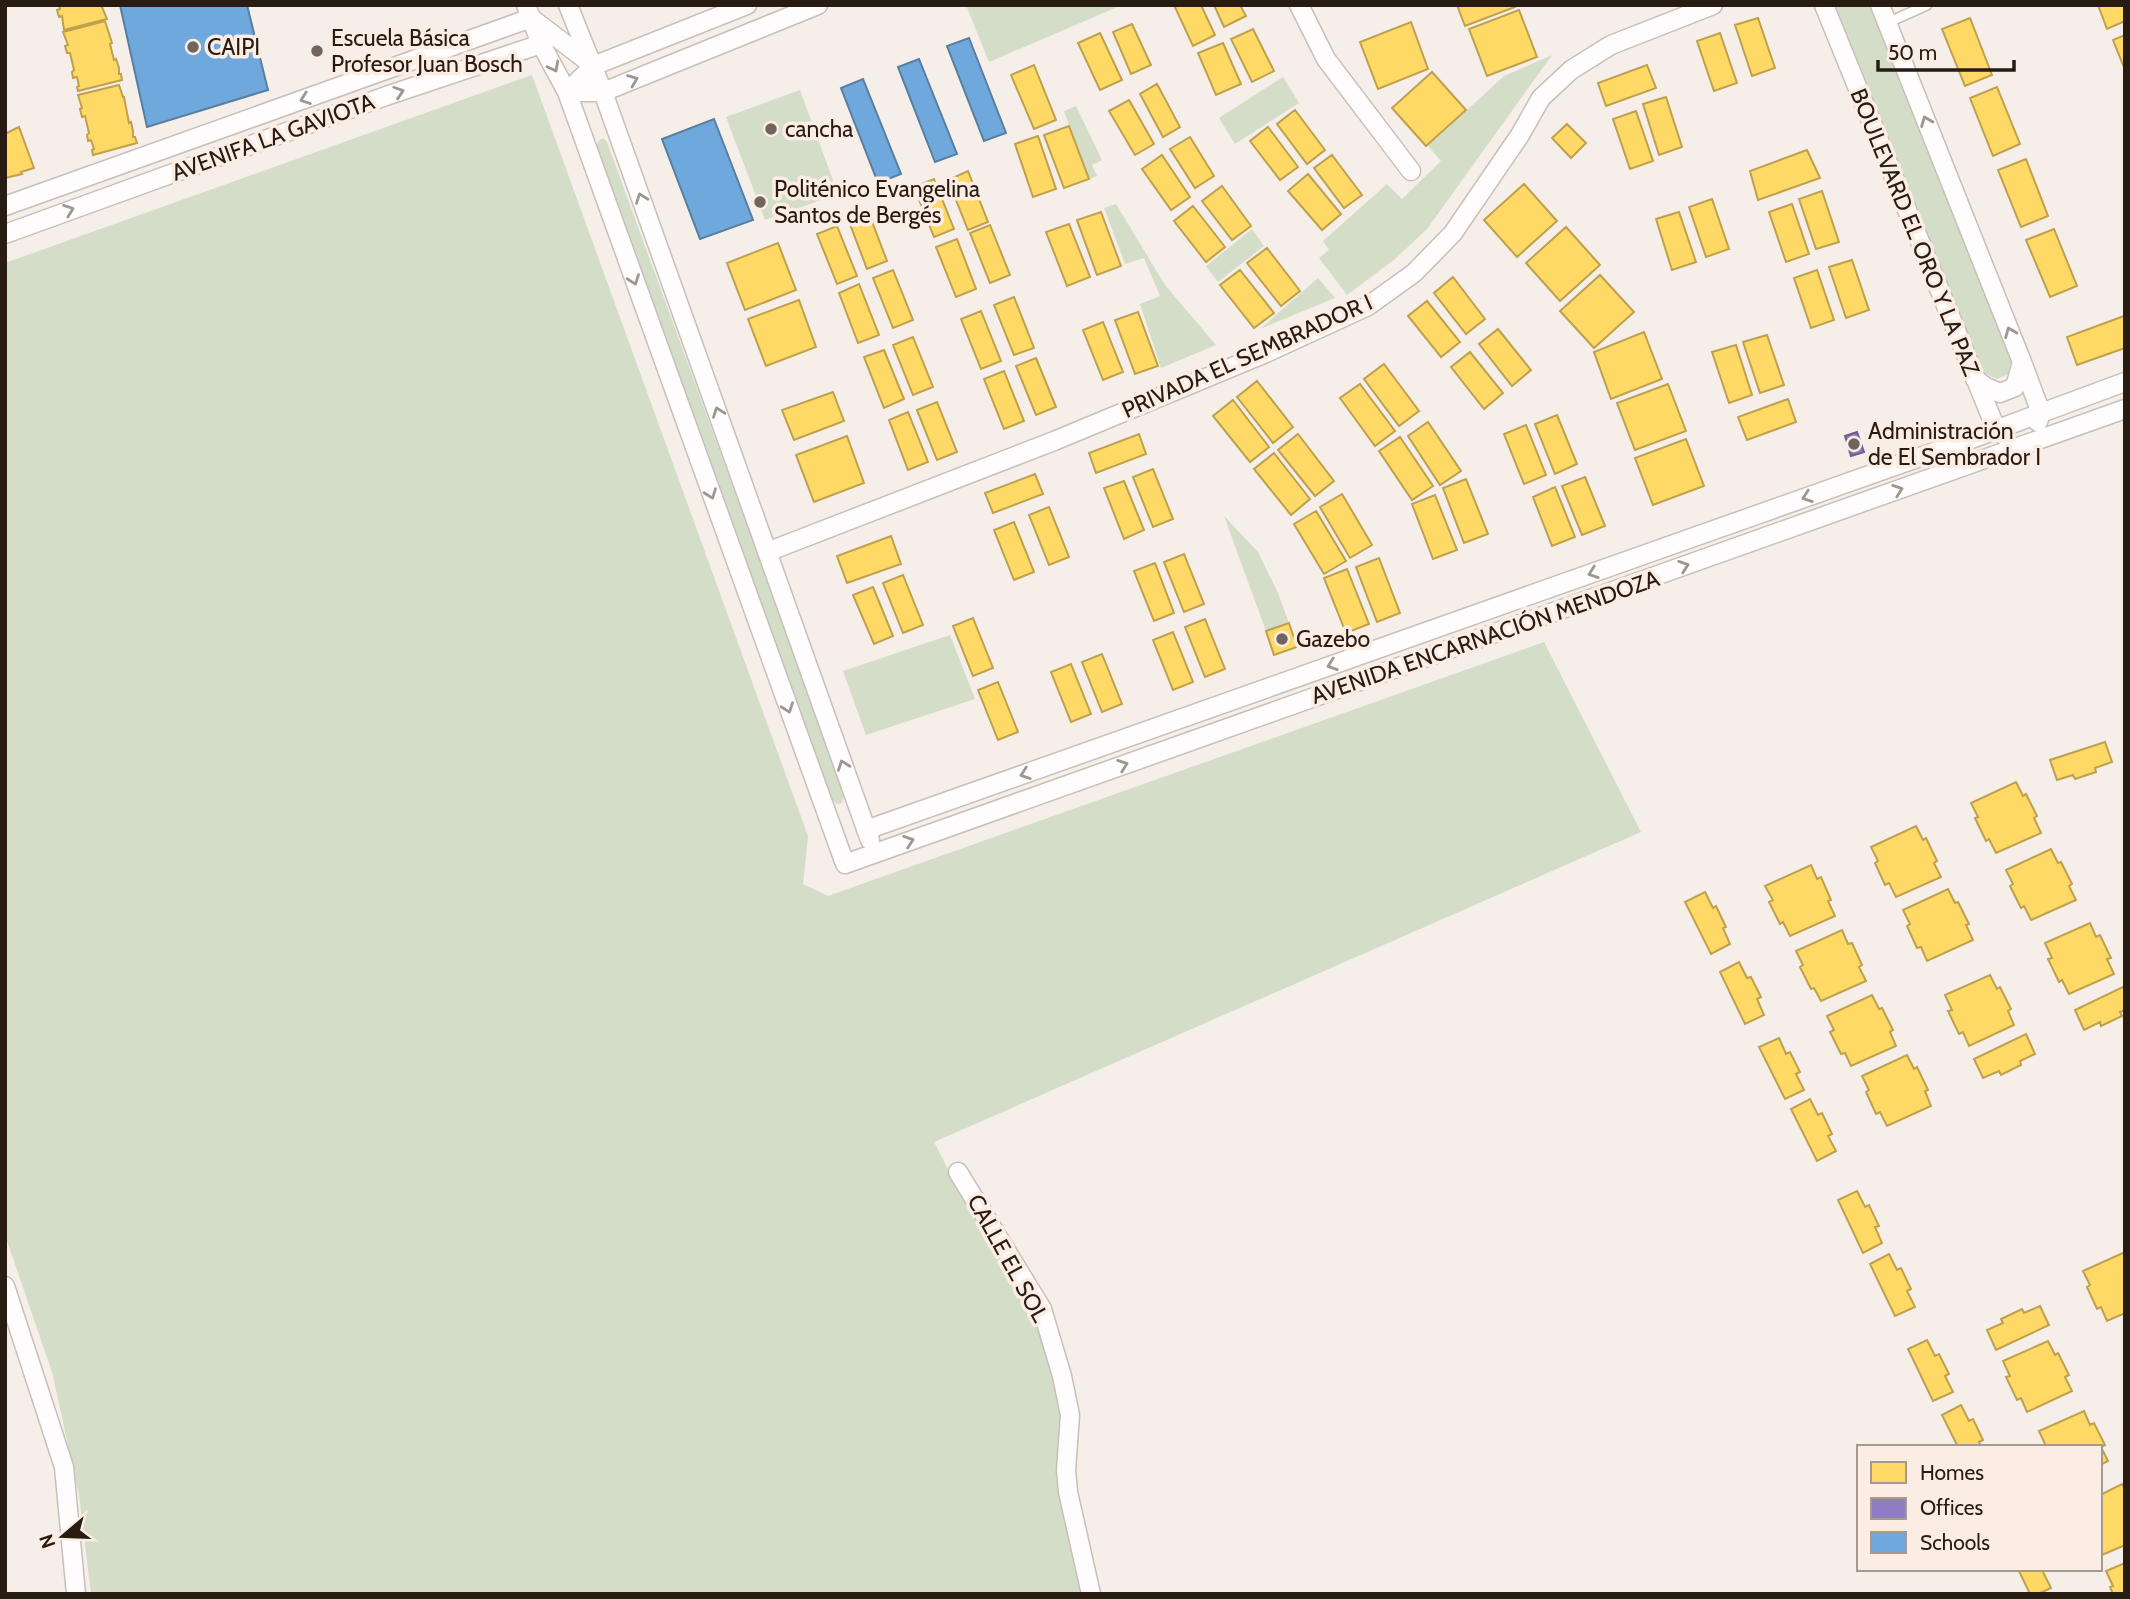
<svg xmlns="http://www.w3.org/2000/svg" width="2130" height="1599" font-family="Cabin,sans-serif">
	<rect width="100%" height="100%" fill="#f6eee9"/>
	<path fill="#d4ddc7" d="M 966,5 L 1122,5 L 989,62 Z
		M 1835,5 L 1870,5 L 2014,361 L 2009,374 L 1997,379 L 1984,373 Z
		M 1552,55 L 1427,229 L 1395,259 L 1347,295 L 1319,258 L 1329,250 L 1323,241 L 1387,184 L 1402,199 L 1441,161 L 1428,146 L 1504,76 Z
		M 532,75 L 808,836 L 803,884 L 828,896 L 1544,642 L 1641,832 L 934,1142 L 972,1216 L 1018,1290 L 1046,1344 L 1063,1407 L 1058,1482 L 1075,1544 L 1082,1593 L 91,1594 L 79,1495 L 52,1372 L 5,1235 L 5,263 Z
		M 1283,77 L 1299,103 L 1235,144 L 1219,118 Z
		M 800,90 L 838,194 L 765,220 L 726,117 Z
		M 1076,106 L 1102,160 L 1092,165 L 1097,176 L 1089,179 L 1064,111 Z
		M 603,138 L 607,142 L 845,794 L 842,803 L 837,804 L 828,796 L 596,147 L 599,140 Z
		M 1116,204 L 1165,285 L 1216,345 L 1161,368 L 1140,304 L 1160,296 L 1144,258 L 1125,264 L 1104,208 Z
		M 1252,229 L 1264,246 L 1218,282 L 1206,266 Z
		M 1318,278 L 1335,298 L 1260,329 Z
		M 1224,516 L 1258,552 L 1278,593 L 1289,623 L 1266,631 Z
		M 950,635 L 975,699 L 866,735 L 843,671 Z"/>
	<path fill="#ffd966" stroke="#bea04d" stroke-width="2" d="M 59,5 L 104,5 L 102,7 L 107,19 L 64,30 L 62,16 L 59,17 L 57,10 L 60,9 Z
		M 1174,5 L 1201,5 L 1215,35 L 1193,46 Z
		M 1214,5 L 1240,5 L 1246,16 L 1224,27 Z
		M 1457,5 L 1514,5 L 1515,7 L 1465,26 Z
		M 2098,5 L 2125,5 L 2125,21 L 2107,29 Z
		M 1519,10 L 1537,57 L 1487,76 L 1469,29 Z
		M 1758,18 L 1775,68 L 1752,76 L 1735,25 Z
		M 1970,18 L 1992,75 L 1965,86 L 1942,29 Z
		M 105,21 L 112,43 L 110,44 L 114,60 L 116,59 L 119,68 L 119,74 L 121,74 L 122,80 L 78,91 L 77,87 L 79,86 L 77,77 L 73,78 L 72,72 L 74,70 L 70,53 L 67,53 L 65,46 L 68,45 L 63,32 Z
		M 1411,22 L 1428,69 L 1378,89 L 1360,42 Z
		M 1132,24 L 1151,65 L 1131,74 L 1113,32 Z
		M 1253,29 L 1274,71 L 1252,82 L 1231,39 Z
		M 1100,33 L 1122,80 L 1100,90 L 1078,43 Z
		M 1720,33 L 1737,83 L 1714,91 L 1697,41 Z
		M 2125,35 L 2125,70 L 2113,40 Z
		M 1223,43 L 1241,84 L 1216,95 L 1198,53 Z
		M 1034,65 L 1056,120 L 1034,129 L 1011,75 Z
		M 1647,65 L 1656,88 L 1606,106 L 1598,83 Z
		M 1432,72 L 1466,110 L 1426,146 L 1392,108 Z
		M 1157,84 L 1180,127 L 1163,137 L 1140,94 Z
		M 119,85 L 123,97 L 124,97 L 129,123 L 131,122 L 133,131 L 133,137 L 135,137 L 137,143 L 93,155 L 92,150 L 94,149 L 91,140 L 88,141 L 87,135 L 89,133 L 85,116 L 82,117 L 80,109 L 82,108 L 78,95 Z
		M 1997,87 L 2020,144 L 1993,156 L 1970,98 Z
		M 1666,97 L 1682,147 L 1659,155 L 1643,104 Z
		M 1129,100 L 1154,144 L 1135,155 L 1109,111 Z
		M 1295,110 L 1325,150 L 1307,164 L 1277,124 Z
		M 1636,111 L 1653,161 L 1630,169 L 1613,119 Z
		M 1567,124 L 1586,143 L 1571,158 L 1552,138 Z
		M 1069,126 L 1089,179 L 1064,188 L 1044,135 Z
		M 19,127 L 34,168 L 21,172 L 22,174 L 5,178 L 5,131 L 7,133 Z
		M 1268,127 L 1298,167 L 1280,180 L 1250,141 Z
		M 1038,136 L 1056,189 L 1033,197 L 1015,144 Z
		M 1190,137 L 1214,176 L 1195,188 L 1170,149 Z
		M 1807,150 L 1820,178 L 1758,200 L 1750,171 Z
		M 1162,155 L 1190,197 L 1171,210 L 1142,169 Z
		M 1332,155 L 1362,195 L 1344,208 L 1314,168 Z
		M 2026,159 L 2048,216 L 2021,227 L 1998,170 Z
		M 968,171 L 988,222 L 968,230 L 948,180 Z
		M 1308,174 L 1341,214 L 1322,230 L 1288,191 Z
		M 934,179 L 954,229 L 934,237 L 914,187 Z
		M 1524,184 L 1557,221 L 1517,257 L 1484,220 Z
		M 1222,186 L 1251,226 L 1232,240 L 1202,201 Z
		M 1822,191 L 1839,242 L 1816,249 L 1799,199 Z
		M 1712,199 L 1729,249 L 1706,257 L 1689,207 Z
		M 1792,204 L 1809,254 L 1786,262 L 1769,212 Z
		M 1193,206 L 1225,247 L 1206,262 L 1174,221 Z
		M 868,211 L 887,261 L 867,269 L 848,219 Z
		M 1101,212 L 1121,266 L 1097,275 L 1077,220 Z
		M 1679,212 L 1696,262 L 1672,270 L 1656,219 Z
		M 1069,224 L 1090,277 L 1067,286 L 1046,232 Z
		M 990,225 L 1010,275 L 990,283 L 970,233 Z
		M 837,226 L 857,276 L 837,284 L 817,234 Z
		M 1566,227 L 1600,265 L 1560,301 L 1526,263 Z
		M 2054,229 L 2077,286 L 2050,297 L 2026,240 Z
		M 957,239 L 976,289 L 956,297 L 936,247 Z
		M 778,243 L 796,290 L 745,310 L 727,263 Z
		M 1267,248 L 1300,291 L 1281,306 L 1247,263 Z
		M 1852,260 L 1869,310 L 1846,318 L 1829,267 Z
		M 893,270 L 913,320 L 893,328 L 873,278 Z
		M 1240,270 L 1274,313 L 1254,328 L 1220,285 Z
		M 1817,270 L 1834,320 L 1811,328 L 1794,278 Z
		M 1600,275 L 1634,312 L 1594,348 L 1560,311 Z
		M 1453,277 L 1485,319 L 1466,334 L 1434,293 Z
		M 859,284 L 879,335 L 858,343 L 839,293 Z
		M 1014,297 L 1034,348 L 1014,355 L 994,305 Z
		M 799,300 L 816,347 L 766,366 L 748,319 Z
		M 1427,301 L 1460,342 L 1441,357 L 1408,316 Z
		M 981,311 L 1001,361 L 981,369 L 961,319 Z
		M 1138,312 L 1158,366 L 1135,374 L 1115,320 Z
		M 2124,316 L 2125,348 L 2077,365 L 2067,337 Z
		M 1103,322 L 1123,372 L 1103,380 L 1083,330 Z
		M 1498,329 L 1531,370 L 1512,386 L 1479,344 Z
		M 1644,332 L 1662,379 L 1611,399 L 1594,352 Z
		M 1767,335 L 1784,385 L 1760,393 L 1743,342 Z
		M 913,337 L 933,387 L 913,395 L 893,345 Z
		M 1736,345 L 1752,395 L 1729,403 L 1712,352 Z
		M 884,350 L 904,399 L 884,408 L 864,357 Z
		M 1470,352 L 1503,393 L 1484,409 L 1451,367 Z
		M 1036,358 L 1056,407 L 1036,415 L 1016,366 Z
		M 1384,364 L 1419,411 L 1399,426 L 1364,379 Z
		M 1004,371 L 1024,421 L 1004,429 L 984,379 Z
		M 1257,381 L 1293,427 L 1273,443 L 1237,397 Z
		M 1360,384 L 1395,431 L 1375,446 L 1340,398 Z
		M 1668,384 L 1686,431 L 1635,450 L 1617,403 Z
		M 833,392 L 844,421 L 794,440 L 782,410 Z
		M 1788,399 L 1796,422 L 1747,440 L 1738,417 Z
		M 1233,400 L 1269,447 L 1250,462 L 1213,416 Z
		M 937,402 L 957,452 L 937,460 L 917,410 Z
		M 908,412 L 928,462 L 908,470 L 889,420 Z
		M 1557,415 L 1577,464 L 1555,474 L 1535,424 Z
		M 1428,422 L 1461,471 L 1440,485 L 1408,436 Z
		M 1526,425 L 1546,475 L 1524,484 L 1504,434 Z
		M 1139,434 L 1146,454 L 1096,473 L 1089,453 Z
		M 1298,434 L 1334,481 L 1315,496 L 1278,450 Z
		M 847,436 L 864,483 L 814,502 L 796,455 Z
		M 1400,437 L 1433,486 L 1412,500 L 1379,451 Z
		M 1686,439 L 1704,486 L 1653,505 L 1635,458 Z
		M 1274,453 L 1310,499 L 1291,515 L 1254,469 Z
		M 1153,469 L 1173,519 L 1153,527 L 1133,477 Z
		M 1035,474 L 1043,494 L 993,513 L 985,493 Z
		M 1585,477 L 1605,526 L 1582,535 L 1562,486 Z
		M 1466,479 L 1488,534 L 1464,543 L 1443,488 Z
		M 1124,481 L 1144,530 L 1124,539 L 1104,488 Z
		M 1555,487 L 1575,537 L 1552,546 L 1533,497 Z
		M 1342,494 L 1372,545 L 1350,558 L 1320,507 Z
		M 1435,495 L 1457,550 L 1433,559 L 1412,504 Z
		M 1049,507 L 1069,557 L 1049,565 L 1029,515 Z
		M 1316,511 L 1346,561 L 1324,574 L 1294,524 Z
		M 1014,522 L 1034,572 L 1014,580 L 994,530 Z
		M 891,536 L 901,564 L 847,583 L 837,556 Z
		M 1184,554 L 1204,604 L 1184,612 L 1164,562 Z
		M 1379,558 L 1400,613 L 1377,622 L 1356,567 Z
		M 1155,563 L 1174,613 L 1154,621 L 1134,571 Z
		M 1347,569 L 1369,624 L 1346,633 L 1324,578 Z
		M 903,575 L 923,625 L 903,633 L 883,583 Z
		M 873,587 L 893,636 L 874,644 L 853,595 Z
		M 973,618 L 993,668 L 973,676 L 953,626 Z
		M 1205,619 L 1225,669 L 1205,677 L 1185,627 Z
		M 1289,623 L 1297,647 L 1274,655 L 1266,631 Z
		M 1173,632 L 1193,682 L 1173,690 L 1153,640 Z
		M 1102,654 L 1122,704 L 1102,712 L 1082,662 Z
		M 1071,664 L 1091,714 L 1071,722 L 1051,672 Z
		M 998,682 L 1018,732 L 998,740 L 978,690 Z
		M 2105,742 L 2112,762 L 2095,768 L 2096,772 L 2075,779 L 2073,775 L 2057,780 L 2050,760 Z
		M 2016,782 L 2023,796 L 2026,794 L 2037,816 L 2034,818 L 2041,833 L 1996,853 L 1989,839 L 1986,841 L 1975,818 L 1978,817 L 1971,803 Z
		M 1916,826 L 1923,840 L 1926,838 L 1937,861 L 1934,863 L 1941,877 L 1896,897 L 1889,883 L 1885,885 L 1875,863 L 1878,861 L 1871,847 Z
		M 2051,849 L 2058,863 L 2061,862 L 2072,884 L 2069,886 L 2076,900 L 2031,920 L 2024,906 L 2021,908 L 2010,886 L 2013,884 L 2006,870 Z
		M 1811,865 L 1817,879 L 1821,877 L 1831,900 L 1828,901 L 1835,916 L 1790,936 L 1783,922 L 1780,924 L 1769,902 L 1773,900 L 1765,886 Z
		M 1948,889 L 1955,903 L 1958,902 L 1969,924 L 1966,925 L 1973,940 L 1927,961 L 1921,947 L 1917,948 L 1907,926 L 1910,924 L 1903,910 Z
		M 1705,892 L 1713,908 L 1716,906 L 1726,927 L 1723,928 L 1730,944 L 1711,954 L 1685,902 Z
		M 2090,923 L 2096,937 L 2100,935 L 2111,958 L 2107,959 L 2114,974 L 2069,994 L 2062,980 L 2059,982 L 2048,959 L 2052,958 L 2045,943 Z
		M 1842,930 L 1848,944 L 1852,943 L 1862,965 L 1859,967 L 1866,981 L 1821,1001 L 1814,988 L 1811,989 L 1800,967 L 1803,965 L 1796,951 Z
		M 1739,962 L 1747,978 L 1751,977 L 1761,997 L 1757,999 L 1764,1015 L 1745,1024 L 1720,972 Z
		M 1990,975 L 1997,989 L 2000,987 L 2011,1009 L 2008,1011 L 2014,1025 L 1969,1046 L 1963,1032 L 1959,1034 L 1948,1011 L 1952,1010 L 1945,995 Z
		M 2125,986 L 2125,1010 L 2120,1012 L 2122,1016 L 2101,1026 L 2100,1022 L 2084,1030 L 2075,1010 Z
		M 1872,995 L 1879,1009 L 1882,1008 L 1893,1030 L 1890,1032 L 1896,1046 L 1851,1066 L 1845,1053 L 1841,1054 L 1830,1032 L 1834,1030 L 1827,1016 Z
		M 2026,1034 L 2035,1054 L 2020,1061 L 2021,1065 L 2001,1075 L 1999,1071 L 1983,1078 L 1974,1059 Z
		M 1779,1038 L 1786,1054 L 1790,1052 L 1800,1072 L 1796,1074 L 1804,1090 L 1785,1099 L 1759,1047 Z
		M 1907,1055 L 1914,1069 L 1917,1067 L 1928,1090 L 1925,1091 L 1931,1106 L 1887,1126 L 1880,1112 L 1876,1114 L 1866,1092 L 1869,1090 L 1862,1076 Z
		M 1810,1099 L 1818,1115 L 1822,1113 L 1832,1134 L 1828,1136 L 1836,1151 L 1817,1161 L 1791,1109 Z
		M 1857,1191 L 1865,1207 L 1869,1205 L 1879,1226 L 1875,1227 L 1882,1243 L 1863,1253 L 1838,1200 Z
		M 2125,1252 L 2125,1313 L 2107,1321 L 2101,1307 L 2097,1309 L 2087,1287 L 2090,1285 L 2083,1271 Z
		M 1889,1254 L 1897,1270 L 1901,1268 L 1911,1289 L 1907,1291 L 1915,1307 L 1895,1316 L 1870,1264 Z
		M 2040,1306 L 2049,1325 L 1996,1350 L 1987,1330 L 2003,1323 L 2001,1319 L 2022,1309 L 2024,1313 Z
		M 1927,1340 L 1935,1356 L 1939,1354 L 1949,1374 L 1945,1376 L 1953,1392 L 1933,1401 L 1908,1349 Z
		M 2048,1341 L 2055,1355 L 2058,1353 L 2069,1375 L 2065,1377 L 2072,1391 L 2027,1412 L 2021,1398 L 2017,1400 L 2006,1377 L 2010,1376 L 2003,1361 Z
		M 1961,1405 L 1969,1421 L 1973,1419 L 1983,1440 L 1979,1442 L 1981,1447 L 1958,1447 L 1942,1415 Z
		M 2084,1411 L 2090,1425 L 2094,1423 L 2105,1445 L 2101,1447 L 2108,1461 L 2100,1465 L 2100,1447 L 2044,1447 L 2046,1446 L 2039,1431 Z
		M 2122,1484 L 2125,1489 L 2125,1545 L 2102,1555 L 2100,1495 Z
		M 2125,1563 L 2125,1594 L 2113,1594 L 2110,1587 L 2113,1586 L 2106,1571 Z
		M 2018,1569 L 2046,1569 L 2043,1572 L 2051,1588 L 2038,1594 L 2030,1594 Z"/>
	<path fill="#8e7cc3" stroke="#6f5f8e" stroke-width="2" d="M 1857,432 L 1864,452 L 1851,456 L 1845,436 Z"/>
	<path fill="#6fa8dc" stroke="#597e9f" stroke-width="2" d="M 120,5 L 247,5 L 268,90 L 147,127 Z
		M 969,38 L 1006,133 L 984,141 L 947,46 Z
		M 919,59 L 957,154 L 935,162 L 898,67 Z
		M 863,79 L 901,174 L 878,183 L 841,88 Z
		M 714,119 L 753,220 L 700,239 L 662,139 Z"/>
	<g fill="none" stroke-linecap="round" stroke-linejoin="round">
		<defs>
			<path id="service" d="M 1887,23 L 1927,5"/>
			<path id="minor" d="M 526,5 L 541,44 L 567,92 L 845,864 L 2125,409
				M 568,5 L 603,92 L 870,840
				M 1299,5 L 1326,59 L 1411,171
				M 1824,5 L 1996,429 L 2005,436
				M 1880,5 L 2022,362 L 2041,413 L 2038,422
				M 567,92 L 603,92 L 818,5
				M 567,92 L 593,66 L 747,5
				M 5,206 L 531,18 L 590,63
				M 5,234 L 386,96 L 541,44
				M 1975,379 L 1986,387 L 2000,393 L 2015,387 L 2022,362
				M 767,552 L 1054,441 L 1266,353 L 1368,306 L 1414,273 L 1453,233 L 1520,135 L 1541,98 L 1571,70 L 1611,45 L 1713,5
				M 866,830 L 1971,439 L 2125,382
				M 958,1172 L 1042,1309 L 1062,1376 L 1070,1415 L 1066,1470 L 1068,1492 L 1091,1594
				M 5,1286 L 64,1467 L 76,1594"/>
		</defs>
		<use href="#service" stroke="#c9bfb9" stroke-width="12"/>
		<use href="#minor" stroke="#c9bfb9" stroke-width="21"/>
		<use href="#service" stroke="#fefcfc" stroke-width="9"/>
		<use href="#minor" stroke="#fefcfc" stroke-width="18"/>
	</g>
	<defs><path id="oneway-chevron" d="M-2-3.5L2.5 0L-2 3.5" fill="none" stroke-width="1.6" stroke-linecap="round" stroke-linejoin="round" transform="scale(1.75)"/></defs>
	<g stroke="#9d9793">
		<use href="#oneway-chevron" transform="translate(554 67) rotate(62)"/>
		<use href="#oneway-chevron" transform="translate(633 80) rotate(-22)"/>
		<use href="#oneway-chevron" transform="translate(399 92) rotate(-18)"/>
		<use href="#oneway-chevron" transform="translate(305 99) rotate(160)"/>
		<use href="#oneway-chevron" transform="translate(1926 121) rotate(-112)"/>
		<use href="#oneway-chevron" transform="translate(641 198) rotate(-110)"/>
		<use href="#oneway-chevron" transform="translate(69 210) rotate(-20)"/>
		<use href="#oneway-chevron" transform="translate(634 280) rotate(70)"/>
		<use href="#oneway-chevron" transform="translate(2010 332) rotate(-112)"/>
		<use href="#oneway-chevron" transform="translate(718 412) rotate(-110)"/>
		<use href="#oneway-chevron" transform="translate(1898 490) rotate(-19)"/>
		<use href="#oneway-chevron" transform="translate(711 494) rotate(70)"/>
		<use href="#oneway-chevron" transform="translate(1807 497) rotate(161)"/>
		<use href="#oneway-chevron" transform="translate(1684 566) rotate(-19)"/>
		<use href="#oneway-chevron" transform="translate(1593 573) rotate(161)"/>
		<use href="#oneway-chevron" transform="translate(1332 665) rotate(161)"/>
		<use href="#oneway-chevron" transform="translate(788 708) rotate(70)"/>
		<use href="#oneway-chevron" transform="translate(843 765) rotate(-110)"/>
		<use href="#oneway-chevron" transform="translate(1123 765) rotate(-19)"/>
		<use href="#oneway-chevron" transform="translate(1025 774) rotate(161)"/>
		<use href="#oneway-chevron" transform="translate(909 841) rotate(-19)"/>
	</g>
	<g fill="#6f655d" stroke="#fbede4" stroke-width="2.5">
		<circle cx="193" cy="47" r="7"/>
		<circle cx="317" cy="51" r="7"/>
		<circle cx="771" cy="129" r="7"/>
		<circle cx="760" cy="202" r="7"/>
		<circle cx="1854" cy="444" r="7"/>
		<circle cx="1282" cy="639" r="7"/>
	</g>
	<g text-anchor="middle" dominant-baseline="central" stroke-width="7" stroke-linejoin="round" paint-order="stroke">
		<g font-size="23" fill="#271b12" stroke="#fbede4" text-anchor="start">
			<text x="331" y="38">Escuela Básica<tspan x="331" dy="26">Profesor Juan Bosch</tspan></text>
			<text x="207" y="47">CAIPI</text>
			<text x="785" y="129">cancha</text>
			<text x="774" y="189">Politénico Evangelina<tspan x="774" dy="26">Santos de Bergés</tspan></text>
			<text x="1868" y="431">Administración<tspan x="1868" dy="26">de El Sembrador I</tspan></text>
			<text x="1296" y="639">Gazebo</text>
		</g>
		<g font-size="23" fill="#271b12" stroke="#fbede4">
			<text transform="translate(273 137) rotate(-20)">AVENIFA LA GAVIOTA</text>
			<text transform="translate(1915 232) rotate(68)">BOULEVARD EL ORO Y LA PAZ</text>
			<text transform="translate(1247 356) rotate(-24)">PRIVADA EL SEMBRADOR I</text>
			<text transform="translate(1485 637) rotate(-19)">AVENIDA ENCARNACIÓN MENDOZA</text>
			<text transform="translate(1008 1258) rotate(61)">CALLE EL SOL</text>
		</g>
	</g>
	<rect width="2130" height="1599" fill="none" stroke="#271b12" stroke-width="14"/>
	<rect x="1857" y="1445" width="245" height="126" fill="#fbede4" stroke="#a69990" stroke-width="2"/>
	<rect x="1871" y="1462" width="35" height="21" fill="#ffd966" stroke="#a69990" stroke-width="2"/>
	<text x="1920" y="1480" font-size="21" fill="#271b12">Homes</text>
	<rect x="1871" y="1498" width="35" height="21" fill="#8e7cc3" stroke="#a69990" stroke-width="2"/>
	<text x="1920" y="1515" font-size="21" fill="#271b12">Offices</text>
	<rect x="1871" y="1532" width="35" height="21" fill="#6fa8dc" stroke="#a69990" stroke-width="2"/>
	<text x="1920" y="1550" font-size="21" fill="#271b12">Schools</text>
	<g transform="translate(63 1536) rotate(251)" stroke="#fbede4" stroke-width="5" paint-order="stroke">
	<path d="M0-5L12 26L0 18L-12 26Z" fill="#271b12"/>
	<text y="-10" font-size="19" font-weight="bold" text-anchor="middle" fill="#271b12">N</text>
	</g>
	<path d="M1878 60v10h136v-10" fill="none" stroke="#271b12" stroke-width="3.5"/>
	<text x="1888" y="60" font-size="21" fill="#271b12" stroke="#fbede4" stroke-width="5" paint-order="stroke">50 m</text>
</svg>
